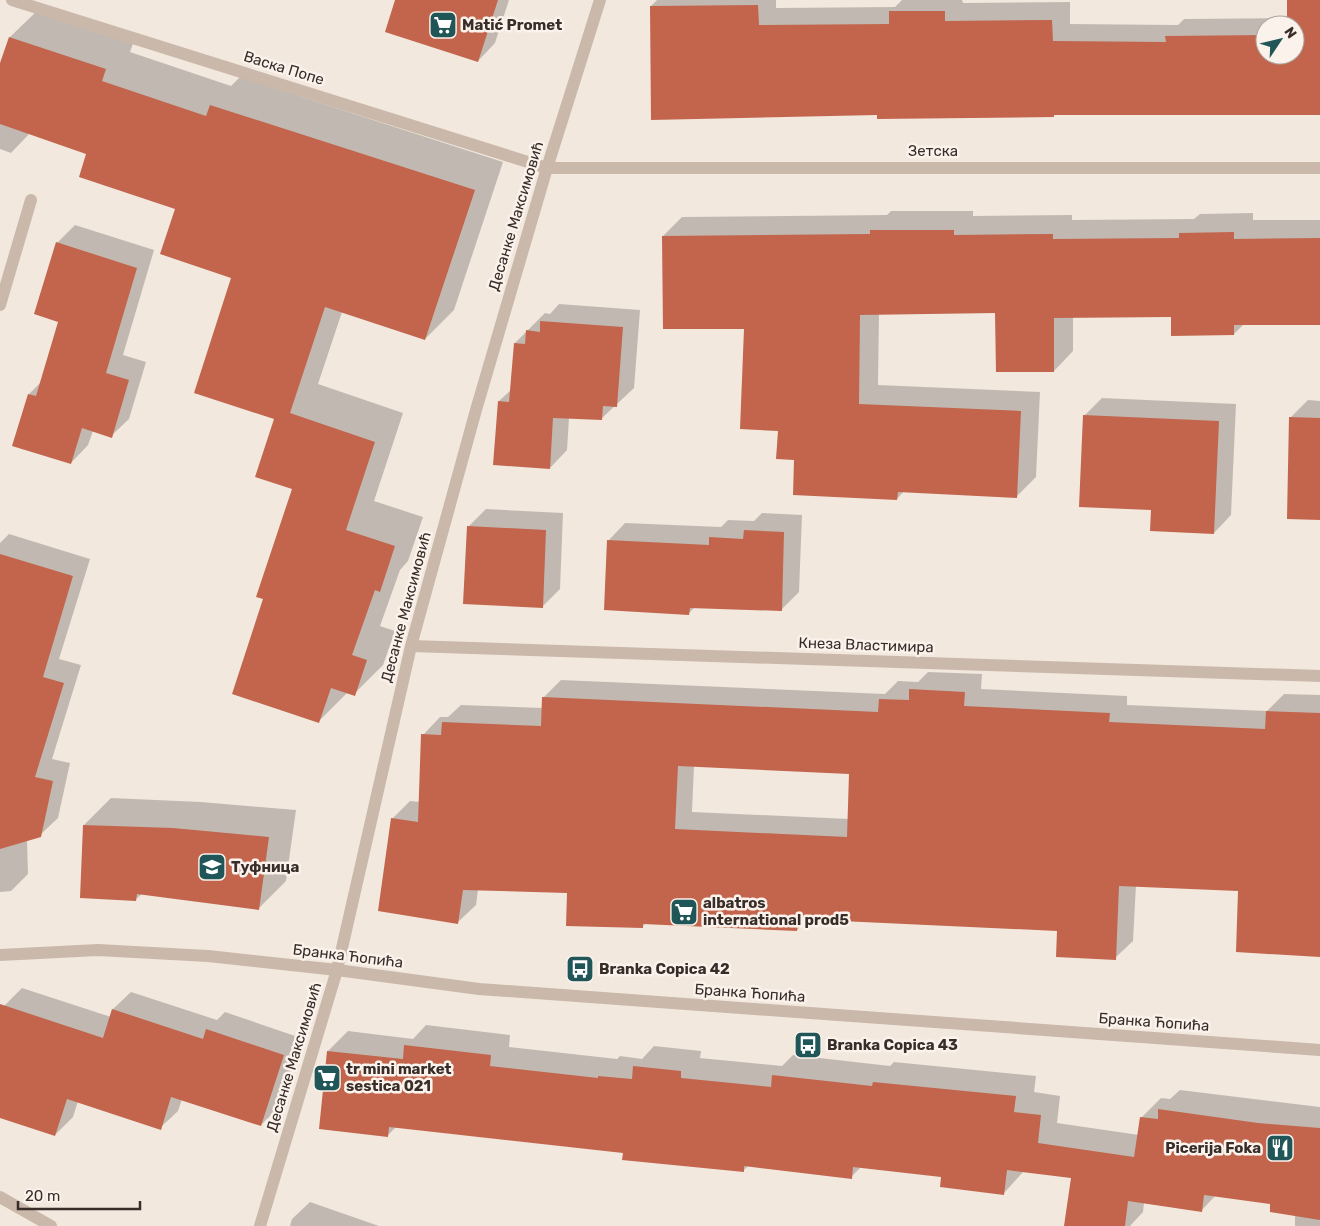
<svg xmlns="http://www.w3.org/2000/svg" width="1320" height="1226" font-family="Rubik,sans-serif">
	<rect width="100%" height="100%" fill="#f2e8de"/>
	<path fill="#0003" fill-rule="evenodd" d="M 396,0 L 509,0 L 495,43 L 478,61 Z
		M 657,0 L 776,0 L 776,8 L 895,7 L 902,0 L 962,0 L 963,3 L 1070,2 L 1070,24 L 1178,25 L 1184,19 L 1285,18 L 1288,15 L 1288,0 L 1320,0 L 1320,114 L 1056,113 L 1053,116 L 879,114 L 651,6 ZM 1265,25 L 1295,25 L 1295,55 L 1265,55 Z
		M 39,9 L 134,41 L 130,52 L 231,86 L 240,77 L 503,162 L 454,310 L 425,339 L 342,312 L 318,384 L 403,413 L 374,501 L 423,517 L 408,561 L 400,570 L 380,626 L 395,631 L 383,665 L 354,694 L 348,692 L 319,721 L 293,488 L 276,418 L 233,277 L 177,209 L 88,153 L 30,133 L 11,153 L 0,149 L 0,67 L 10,37 Z
		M 891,211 L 973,211 L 973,216 L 1072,215 L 1072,220 L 1194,219 L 1200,214 L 1253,213 L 1253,220 L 1320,220 L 1320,323 L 1244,324 L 1234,334 L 1172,316 L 1073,317 L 1073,351 L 1054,371 L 997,312 L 879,313 L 878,385 L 1040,392 L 1036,477 L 1016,497 L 904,491 L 897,499 L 795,459 L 779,430 L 745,327 L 663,236 L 682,217 L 887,215 Z
		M 75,225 L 154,250 L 123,355 L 146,362 L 129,419 L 111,436 L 93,431 L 88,445 L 71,463 L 29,394 L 42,381 L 60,321 L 57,243 Z
		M 559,304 L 640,310 L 634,388 L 601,419 L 569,418 L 567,450 L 550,468 L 499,401 L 512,389 L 515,343 L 545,313 L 550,314 Z
		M 1102,398 L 1236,404 L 1231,515 L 1214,533 L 1153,509 L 1084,416 Z
		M 1308,400 L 1320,401 L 1320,518 L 1290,418 Z
		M 486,509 L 563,513 L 560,589 L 543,606 L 468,527 Z
		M 762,513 L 802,515 L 799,592 L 781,610 L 695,607 L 689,613 L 608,541 L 625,523 L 721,527 L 728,520 L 754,521 Z
		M 9,534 L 90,559 L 59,659 L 81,665 L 52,759 L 70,763 L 58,818 L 40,835 L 27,840 L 28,874 L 11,891 L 0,892 L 0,543 Z
		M 928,672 L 982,674 L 981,689 L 1127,696 L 1127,705 L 1267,711 L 1284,694 L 1320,695 L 1320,955 L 1240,890 L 1136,885 L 1133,941 L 1115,958 L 1058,930 L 808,918 L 797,930 L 646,923 L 643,926 L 568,892 L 478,889 L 476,905 L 458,922 L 392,819 L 410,801 L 420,802 L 423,735 L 440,717 L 448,717 L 461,705 L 543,708 L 544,697 L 561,680 L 885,694 L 898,681 L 918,682 ZM 694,766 L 850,773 L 849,819 L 692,812 Z
		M 111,798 L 201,802 L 296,810 L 286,881 L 258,909 L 142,894 L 136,899 L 84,825 Z
		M 22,988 L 111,1017 L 113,1009 L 131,992 L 217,1020 L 225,1012 L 301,1038 L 279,1107 L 261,1125 L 182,1099 L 178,1111 L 160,1128 L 78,1101 L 73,1117 L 55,1135 L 0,1116 L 0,1019 L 4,1006 Z
		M 426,1025 L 510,1035 L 509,1047 L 617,1059 L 620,1056 L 642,1059 L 654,1046 L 701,1051 L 700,1058 L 782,1066 L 793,1055 L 890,1066 L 894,1062 L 1036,1076 L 1034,1092 L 1060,1096 L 1057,1123 L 1139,1135 L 1141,1118 L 1161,1098 L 1170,1099 L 1180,1090 L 1320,1107 L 1320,1226 L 1295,1226 L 1295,1215 L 1272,1203 L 1216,1195 L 1201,1211 L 1144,1203 L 1143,1212 L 1130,1226 L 1076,1226 L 1072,1177 L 1024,1171 L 1004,1193 L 943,1176 L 861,1167 L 851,1177 L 748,1166 L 743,1171 L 624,1152 L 397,1126 L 388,1135 L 328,1051 L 348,1031 L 413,1039 Z
		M 310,1202 L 379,1226 L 290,1226 L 292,1219 Z"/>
	<path fill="#c2654c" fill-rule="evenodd" d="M 395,0 L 498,0 L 478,62 L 385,32 Z
		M 1287,0 L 1320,0 L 1320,115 L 1054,115 L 1054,117 L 877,119 L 877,115 L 651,120 L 650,6 L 758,5 L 759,25 L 889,24 L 889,11 L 945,11 L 945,21 L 1052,20 L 1053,41 L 1166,42 L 1165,36 L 1265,35 L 1265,55 L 1295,55 L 1295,25 L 1287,25 Z
		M 9,37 L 106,69 L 102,81 L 206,116 L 210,105 L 475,190 L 425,340 L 325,307 L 290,413 L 375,442 L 346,530 L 395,546 L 380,592 L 375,590 L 352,655 L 367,660 L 355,696 L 331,688 L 319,723 L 232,694 L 263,599 L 256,597 L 292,489 L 255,477 L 274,419 L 194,393 L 231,278 L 160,254 L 175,209 L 79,177 L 86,154 L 0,124 L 0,63 Z
		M 870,230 L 954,230 L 954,235 L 1053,234 L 1053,239 L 1179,238 L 1179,233 L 1234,232 L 1234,239 L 1320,238 L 1320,325 L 1234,325 L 1234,335 L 1171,336 L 1171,317 L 1054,318 L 1054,372 L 996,372 L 995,313 L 860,315 L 859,404 L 1021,411 L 1017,498 L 898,492 L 897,500 L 793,495 L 794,460 L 776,459 L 778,431 L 740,429 L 744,329 L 663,329 L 662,236 L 870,234 Z
		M 56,242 L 137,268 L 106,373 L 129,380 L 112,438 L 82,428 L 71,464 L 12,446 L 28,394 L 36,396 L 58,322 L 34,314 Z
		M 540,321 L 623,327 L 617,407 L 603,406 L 602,420 L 553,418 L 550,469 L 493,465 L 498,401 L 509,402 L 514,343 L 525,344 L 526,330 L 540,332 Z
		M 1083,415 L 1219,421 L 1214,534 L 1150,531 L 1151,510 L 1079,507 Z
		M 1289,417 L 1320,418 L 1320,520 L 1287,519 Z
		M 467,526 L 546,530 L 543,608 L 463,604 Z
		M 744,530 L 784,532 L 782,611 L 690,608 L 689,615 L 604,610 L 607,540 L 709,545 L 709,537 L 743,539 Z
		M 0,554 L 73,576 L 43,677 L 64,683 L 35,777 L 53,781 L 41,837 L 0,849 Z
		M 909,689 L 965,692 L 964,706 L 1110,713 L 1109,722 L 1265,729 L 1266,711 L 1320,713 L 1320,957 L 1236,952 L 1238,891 L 1119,886 L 1116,960 L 1056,957 L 1057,931 L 798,919 L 797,931 L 643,924 L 643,928 L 566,926 L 567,893 L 463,890 L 458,924 L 378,911 L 391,818 L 418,822 L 421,734 L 441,735 L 442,722 L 541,726 L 542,697 L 878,712 L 879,699 L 909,700 ZM 678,766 L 849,774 L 847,837 L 675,829 Z
		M 83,825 L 173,828 L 269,837 L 259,910 L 137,894 L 136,901 L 80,898 Z
		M 0,1004 L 103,1038 L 112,1009 L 203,1039 L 206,1029 L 284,1055 L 261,1126 L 171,1097 L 161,1130 L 67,1099 L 55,1136 L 0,1118 Z
		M 404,1045 L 491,1055 L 490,1066 L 598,1078 L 598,1076 L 632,1079 L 633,1066 L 681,1071 L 681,1078 L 771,1087 L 772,1075 L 872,1086 L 873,1082 L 1016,1096 L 1014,1112 L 1041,1115 L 1038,1143 L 1134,1157 L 1140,1117 L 1158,1119 L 1158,1109 L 1258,1123 L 1320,1128 L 1320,1220 L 1270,1212 L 1270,1204 L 1204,1195 L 1202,1212 L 1128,1201 L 1125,1226 L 1064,1226 L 1071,1178 L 1007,1170 L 1004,1195 L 940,1187 L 941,1177 L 853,1167 L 852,1179 L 744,1166 L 744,1172 L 622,1160 L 623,1153 L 389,1127 L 388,1137 L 319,1129 L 327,1051 L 403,1059 Z"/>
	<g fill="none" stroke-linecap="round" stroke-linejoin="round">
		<path stroke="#cab8aa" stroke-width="12" d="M 12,0 L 547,168 L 1320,168
			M 0,305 L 31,200
			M 411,646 L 1320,676
			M 0,955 L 98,950 L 208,956 L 337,970 L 479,989 L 1320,1050
			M 0,1197 L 51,1226
			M 260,1226 L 337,970 L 411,646 L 476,410 L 547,168 L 600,0"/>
	</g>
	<defs>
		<symbol id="supermarket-square" viewBox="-11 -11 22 22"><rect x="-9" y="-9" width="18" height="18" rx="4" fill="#205658" stroke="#faf2eb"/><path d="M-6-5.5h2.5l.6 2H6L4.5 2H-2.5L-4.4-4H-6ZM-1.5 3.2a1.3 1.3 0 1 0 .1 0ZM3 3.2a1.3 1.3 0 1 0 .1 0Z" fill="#fff"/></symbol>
		<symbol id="school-square" viewBox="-11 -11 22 22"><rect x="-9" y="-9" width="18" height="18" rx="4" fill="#205658" stroke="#faf2eb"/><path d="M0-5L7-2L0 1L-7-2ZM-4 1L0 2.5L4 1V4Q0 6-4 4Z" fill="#fff"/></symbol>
		<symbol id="bus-square" viewBox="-11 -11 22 22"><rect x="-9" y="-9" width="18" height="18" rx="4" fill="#205658" stroke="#faf2eb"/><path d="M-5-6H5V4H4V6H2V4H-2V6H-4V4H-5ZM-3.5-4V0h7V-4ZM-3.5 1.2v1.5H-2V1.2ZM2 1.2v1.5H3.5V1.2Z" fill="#fff"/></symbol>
		<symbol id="restaurant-square" viewBox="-11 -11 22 22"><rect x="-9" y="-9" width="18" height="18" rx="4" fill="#205658" stroke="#faf2eb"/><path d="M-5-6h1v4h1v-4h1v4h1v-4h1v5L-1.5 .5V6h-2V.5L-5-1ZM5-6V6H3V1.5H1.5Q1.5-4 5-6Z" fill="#fff"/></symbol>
	</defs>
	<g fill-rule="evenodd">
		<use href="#supermarket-square" x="427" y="9" width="32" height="32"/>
		<use href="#school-square" x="196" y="851" width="32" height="32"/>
		<use href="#supermarket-square" x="668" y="896" width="32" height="32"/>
		<use href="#bus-square" x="564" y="953" width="32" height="32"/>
		<use href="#bus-square" x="792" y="1029" width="32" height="32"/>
		<use href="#supermarket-square" x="311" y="1062" width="32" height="32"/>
		<use href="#restaurant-square" x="1264" y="1132" width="32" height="32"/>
	</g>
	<g text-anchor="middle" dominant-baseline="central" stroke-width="5" stroke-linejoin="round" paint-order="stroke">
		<g font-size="15" font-weight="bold" fill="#382d29" stroke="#faf2eb" text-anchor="start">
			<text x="462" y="25">Matić Promet</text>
			<text x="231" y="867">Туфница</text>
			<text x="703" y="903">albatros<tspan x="703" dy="17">international prod5</tspan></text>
			<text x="599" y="969">Branka Copica 42</text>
			<text x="827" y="1045">Branka Copica 43</text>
			<text x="346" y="1069">tr mini market<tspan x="346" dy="17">sestica 021</tspan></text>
			<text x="1261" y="1148" text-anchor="end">Picerija Foka</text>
		</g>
		<g font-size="15" fill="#382d29" stroke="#faf2eb">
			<text transform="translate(284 68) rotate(17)">Васка Попе</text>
			<text x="933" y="151">Зетска</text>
			<text transform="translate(516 216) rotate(-73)">Десанке Максимовић</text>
			<text transform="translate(406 607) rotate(-75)">Десанке Максимовић</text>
			<text transform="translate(866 645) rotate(2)">Кнеза Властимира</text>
			<text transform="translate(348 956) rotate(7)">Бранка Ћопића</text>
			<text transform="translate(750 993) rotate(4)">Бранка Ћопића</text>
			<text transform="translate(1154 1022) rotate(4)">Бранка Ћопића</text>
			<text transform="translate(294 1057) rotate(-73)">Десанке Максимовић</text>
		</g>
	</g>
	<g transform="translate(1280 40) rotate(55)"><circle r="24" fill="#faf2eb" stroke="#aca39d"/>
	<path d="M0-4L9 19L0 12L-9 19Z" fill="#205658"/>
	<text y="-8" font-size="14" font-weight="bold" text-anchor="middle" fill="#382d29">N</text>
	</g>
	<path d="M18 1201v8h122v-8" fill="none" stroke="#382d29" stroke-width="2.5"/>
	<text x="25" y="1201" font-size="15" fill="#382d29" stroke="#faf2eb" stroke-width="4" paint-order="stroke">20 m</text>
</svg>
